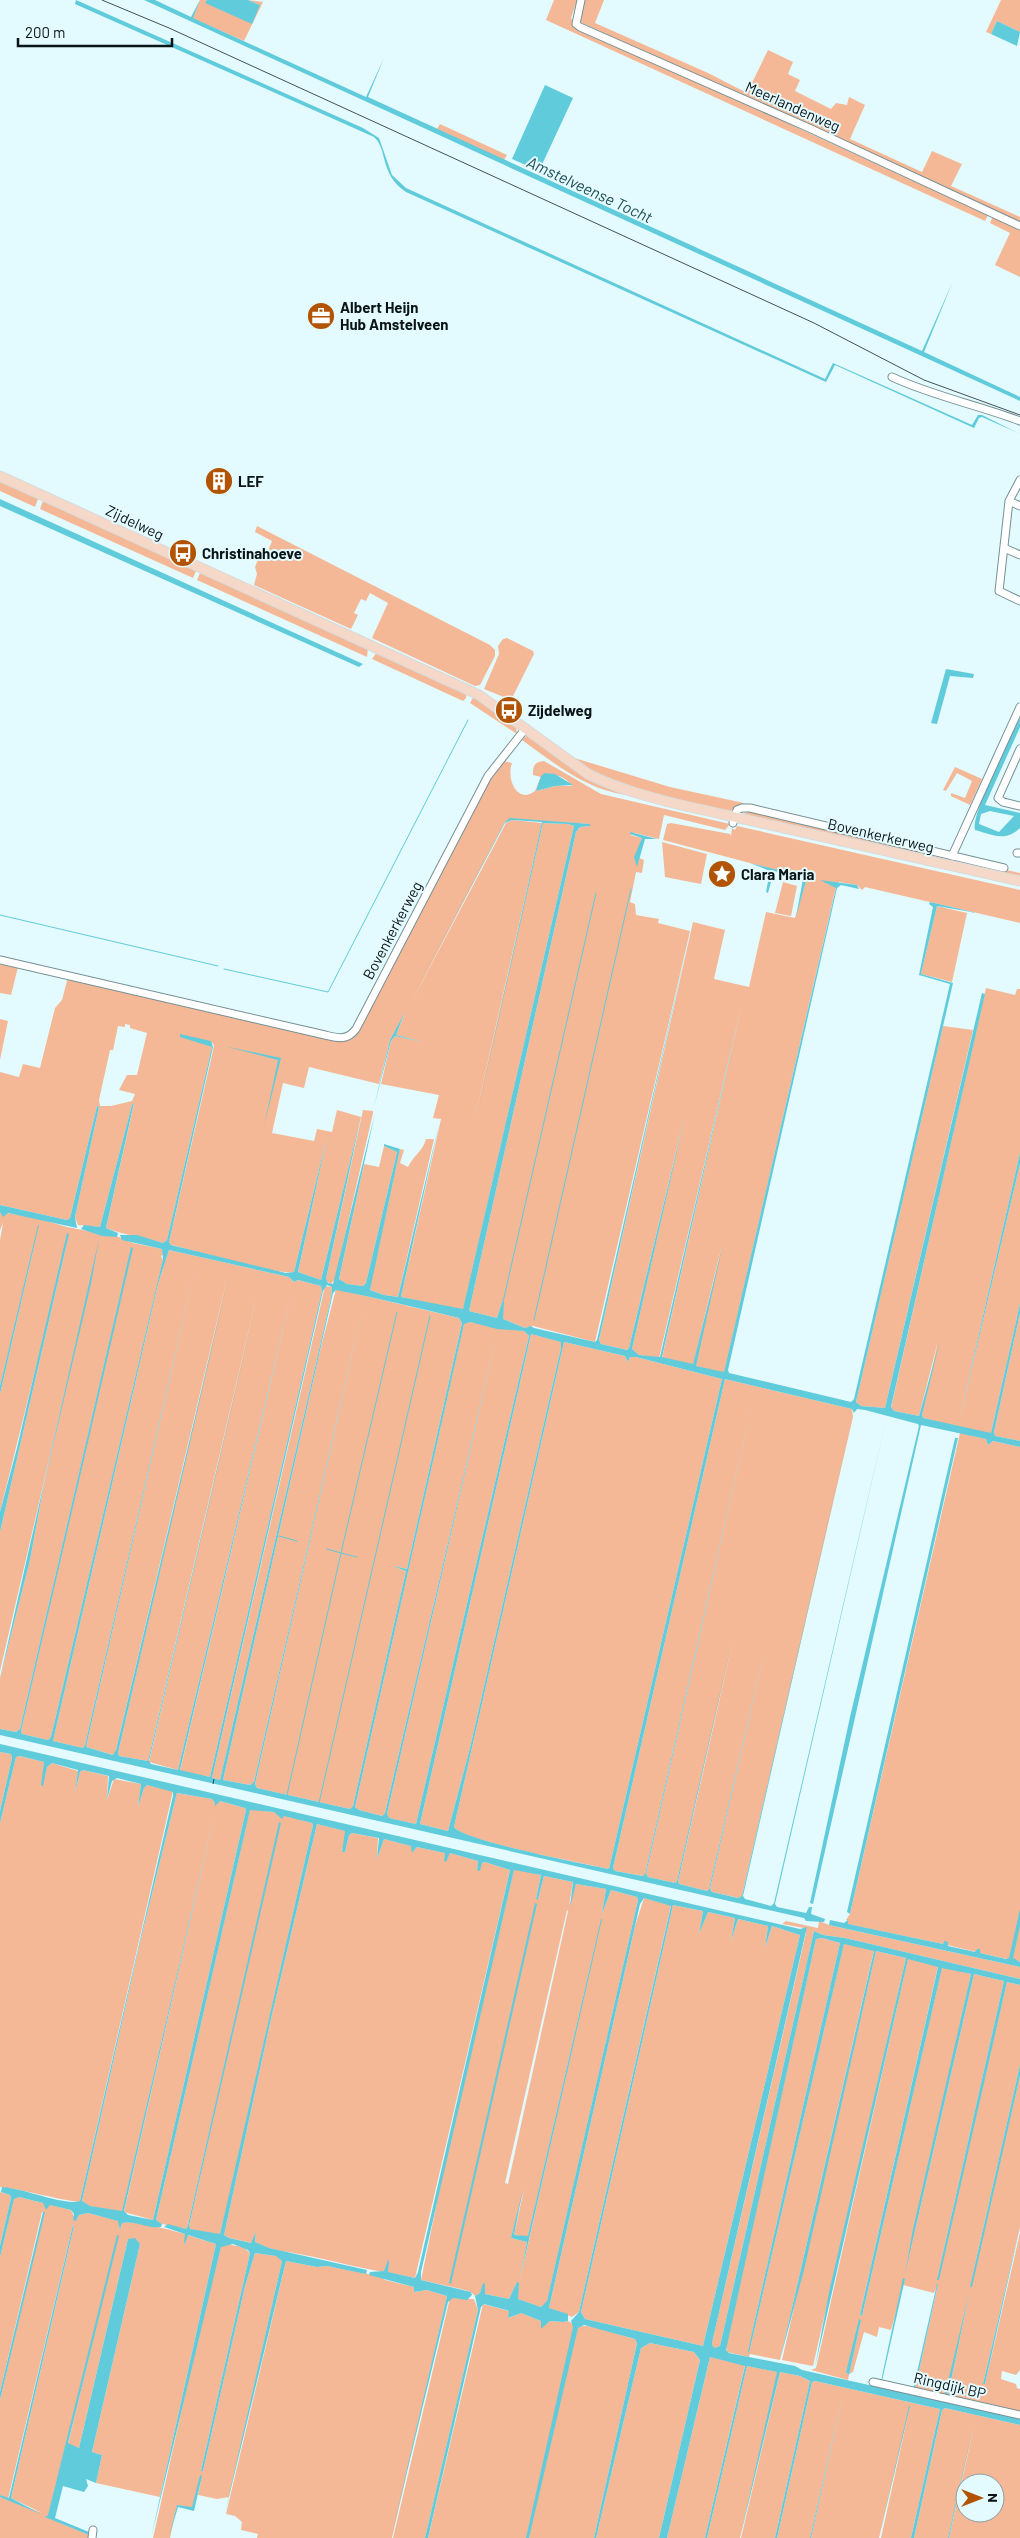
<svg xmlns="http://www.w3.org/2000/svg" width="1020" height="2538" font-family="Barlow,sans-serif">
	<rect width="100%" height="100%" fill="#e3fafe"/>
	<path fill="#f5b896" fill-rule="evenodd" d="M 200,0 L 207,0 L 206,2 L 260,5 L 248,0 L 263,2 L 244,41 L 192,18 Z
		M 554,0 L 577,0 L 571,18 L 575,25 L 582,29 L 988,215 L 985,221 L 546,20 Z
		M 583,0 L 604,0 L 595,23 L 708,73 L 747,93 L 768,50 L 793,62 L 788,74 L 800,80 L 795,91 L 831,109 L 836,103 L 847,105 L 849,97 L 865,105 L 850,139 L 922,172 L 932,151 L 962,164 L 951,186 L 1020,217 L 1020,223 L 584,24 L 579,21 Z
		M 1001,0 L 1020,0 L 1020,32 L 997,21 L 991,34 L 986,32 Z
		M 440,124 L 507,155 L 504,160 L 437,129 Z
		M 993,216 L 1020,229 L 1020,277 L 995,265 L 1010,233 L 990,223 Z
		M 0,482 L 38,499 L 35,507 L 0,491 Z
		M 43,501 L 196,571 L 193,578 L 40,509 Z
		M 257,526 L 490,645 L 495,650 L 495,656 L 480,685 L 475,686 L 372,638 L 388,603 L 370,593 L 366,601 L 361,599 L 354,613 L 358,615 L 351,629 L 254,585 L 257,574 L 255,567 L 261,553 L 267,554 L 272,541 L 255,532 Z
		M 200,573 L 368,647 L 367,657 L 197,580 Z
		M 507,638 L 533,651 L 534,654 L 511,700 L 484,689 L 499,654 L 498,646 L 503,639 Z
		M 377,652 L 466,692 L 466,698 L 463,701 L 372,659 Z
		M 474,696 L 516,726 L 517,734 L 470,703 Z
		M 526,736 L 532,736 L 595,782 L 627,795 C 586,790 554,763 522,740 Z
		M 571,757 L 670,787 L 744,803 L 730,811 C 676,799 617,791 571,757 Z
		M 503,761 L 512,763 C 506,778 517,805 535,791 L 541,777 L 533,775 C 533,766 534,762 544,761 L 601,794 L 730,824 L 725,830 L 664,815 L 659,839 L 635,833 L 630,835 L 642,838 L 637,867 L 639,858 L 644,860 L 642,873 L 636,872 L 630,902 L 635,904 L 636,915 L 659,919 L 658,923 L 690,931 L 595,1342 L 533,1326 L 525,1328 L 503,1319 L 502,1302 L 497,1318 L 469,1311 L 576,832 L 580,827 L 590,826 L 590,824 L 510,819 L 505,822 L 410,1005 L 506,823 L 512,820 L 542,823 L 473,1127 L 543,823 L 568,824 L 574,826 L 463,1310 L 401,1297 L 441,1119 L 433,1118 L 439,1095 L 381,1084 L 391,1041 L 395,1036 L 423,1042 L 396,1035 L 405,1013 L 390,1040 L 379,1084 L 309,1067 L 304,1088 L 283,1083 L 272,1133 L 314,1141 L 317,1129 L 332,1132 L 337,1110 L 361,1117 L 321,1280 L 298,1272 L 327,1137 L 294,1272 C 281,1276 191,1249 171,1245 L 169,1242 L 212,1055 L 214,1045 L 211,1042 L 180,1035 L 212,1047 L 167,1240 L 163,1243 C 143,1237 124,1235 106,1228 L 134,1104 L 132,1105 L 100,1227 L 78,1225 L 75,1217 L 99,1107 L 97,1106 L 70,1218 L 67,1220 L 0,1205 L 0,1072 L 19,1077 L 23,1064 L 40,1068 L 55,1008 L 62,1000 L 68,977 L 343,1040 L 352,1039 L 357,1034 L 491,777 ZM 545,773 C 556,774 566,777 572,786 L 555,786 L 536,791 ZM 125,1024 L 130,1025 L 130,1028 L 147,1033 L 137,1075 L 127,1075 L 119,1090 L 135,1094 L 132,1101 L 111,1106 L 100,1106 L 99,1100 L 110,1050 L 113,1050 L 118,1026 L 125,1027 Z
		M 955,767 L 982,779 L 970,805 L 951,796 L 951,793 L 965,798 L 972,781 L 957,773 L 946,791 L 943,790 Z
		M 751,811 L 849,836 L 1020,873 L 1020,878 L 743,814 Z
		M 671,823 L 730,834 L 731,836 L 732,828 L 735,830 L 737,826 L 1020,890 L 1020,923 L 865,887 L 862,890 L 857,885 L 839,882 L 834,886 L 836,887 L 724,1373 L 695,1366 L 722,1245 L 693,1365 L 662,1358 L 742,1003 L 659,1358 L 639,1355 L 632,1349 L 685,1114 L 629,1348 L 627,1350 L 601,1344 L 599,1340 L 693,922 L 725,930 L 714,979 L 749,987 L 766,912 L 795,918 L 806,881 L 814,880 L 663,840 L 667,824 Z
		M 662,842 L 707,854 L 701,884 L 665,877 Z
		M 783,882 L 797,886 L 791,916 L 775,913 Z
		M 937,906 L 967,913 L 952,982 L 921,974 Z
		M 0,964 L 18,967 L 11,995 L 0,993 Z
		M 986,988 L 1015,995 L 1017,989 L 1020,989 L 1020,1153 L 959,1422 L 1020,1164 L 1020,1304 L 991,1433 L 988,1434 L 923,1418 L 922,1415 L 938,1341 L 919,1416 L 894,1411 L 891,1408 Z
		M 0,1019 L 8,1021 L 0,1060 Z
		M 943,1026 L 973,1030 L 885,1408 L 861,1406 L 856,1402 Z
		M 363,1110 L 373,1111 L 373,1113 L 335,1279 L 331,1284 L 326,1281 L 326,1279 Z
		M 426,1139 L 434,1139 L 398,1297 L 384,1295 L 370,1290 L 371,1282 L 400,1149 L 404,1150 L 400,1163 L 408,1167 C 413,1156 423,1151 426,1139 Z
		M 384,1146 L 397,1152 L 366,1283 L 363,1286 L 347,1284 L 339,1279 L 364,1164 L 379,1167 Z
		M 0,1212 L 37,1218 L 67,1227 L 119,1237 L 133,1243 L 162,1249 L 164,1254 L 161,1256 L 163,1260 L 51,1737 L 48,1740 L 22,1734 L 21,1731 L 131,1248 L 20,1729 L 16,1732 L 0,1729 L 0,1678 L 30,1560 L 44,1484 L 100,1240 L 0,1671 L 0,1532 L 69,1234 L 0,1512 L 0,1394 L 39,1225 L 0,1386 L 0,1240 L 3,1223 L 0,1230 Z
		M 169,1250 L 289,1277 L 294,1282 L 298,1280 L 321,1286 L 322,1291 L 210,1777 L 180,1771 L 293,1286 L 178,1770 L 149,1762 L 261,1278 L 148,1761 L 119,1756 L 118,1753 L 229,1270 L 116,1750 L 114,1755 L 86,1747 L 196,1263 L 85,1745 L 83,1748 L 53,1741 L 158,1284 Z
		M 325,1286 L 332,1287 L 331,1298 L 220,1780 L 212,1778 Z
		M 336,1289 L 459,1318 L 462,1323 L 407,1569 L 393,1566 L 406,1571 L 353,1806 L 350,1809 L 257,1788 L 255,1784 L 364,1301 L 254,1782 L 250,1785 L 223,1780 L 319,1355 Z
		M 1020,1313 L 1020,1441 L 995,1436 L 994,1432 Z
		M 470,1322 L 524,1331 L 529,1336 L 416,1824 L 388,1818 L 387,1814 L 497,1333 L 385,1813 L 382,1816 L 359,1810 L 355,1807 L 464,1323 Z
		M 531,1334 L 562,1342 L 561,1348 L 470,1748 L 448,1831 L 420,1824 Z
		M 564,1342 L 625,1356 L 628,1362 L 630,1357 L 636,1357 L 722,1379 L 609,1869 C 587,1864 462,1841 454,1827 Z
		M 725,1379 L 852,1409 L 853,1417 L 742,1896 L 739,1898 L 712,1892 L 710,1889 L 766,1644 L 709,1889 L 707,1891 L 679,1884 L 678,1882 L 734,1636 L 677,1881 L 675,1883 L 648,1877 L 646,1874 L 755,1391 L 645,1874 L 644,1876 L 615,1871 L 613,1868 Z
		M 960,1433 L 986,1439 L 988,1445 L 993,1441 L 1020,1447 L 1020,1962 L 980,1953 L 980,1949 L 977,1949 L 976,1952 L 947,1945 L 944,1941 L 943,1944 L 847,1924 L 848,1920 L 846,1920 L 850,1914 Z
		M 0,1752 L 11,1754 L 12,1758 L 0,1811 Z
		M 20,1756 L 44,1762 L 42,1786 L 47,1767 L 52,1763 L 78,1771 L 75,1793 L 80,1772 L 83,1770 L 108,1776 L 107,1800 L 114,1779 L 141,1784 L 138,1807 L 144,1788 L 147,1785 L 173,1791 L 80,2201 L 78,2202 C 51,2198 26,2190 0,2187 L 0,1823 L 16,1757 Z
		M 177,1793 L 212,1799 L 215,1803 L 220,1801 L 245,1808 L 246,1810 L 153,2220 L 124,2212 L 215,1811 L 122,2212 L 89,2206 L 82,2201 L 140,1942 Z
		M 250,1809 L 274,1812 L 312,1823 L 313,1825 L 226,2210 L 220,2234 L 218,2235 L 189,2229 L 189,2226 L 280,1822 L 188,2225 L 186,2229 L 162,2224 L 156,2220 Z
		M 317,1824 L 346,1831 L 342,1852 L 345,1852 L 349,1835 L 352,1833 L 378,1838 L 377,1859 L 384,1839 L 412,1846 L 412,1853 L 417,1847 L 446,1853 L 444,1861 L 450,1853 L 478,1861 L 477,1870 L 479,1870 L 482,1863 L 485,1862 L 510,1870 L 415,2278 L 387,2272 L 388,2261 L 384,2272 C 358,2268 331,2260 304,2255 C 287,2251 270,2251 255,2242 L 256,2232 L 252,2243 L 229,2238 L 224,2235 L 270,2023 Z
		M 514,1869 L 541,1875 L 536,1899 L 538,1899 L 544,1876 L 573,1882 L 569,1906 L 576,1884 L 606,1889 L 602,1914 L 611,1890 L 637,1897 L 638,1900 L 547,2302 L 541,2307 L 518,2299 L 517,2282 L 509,2299 L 485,2294 L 483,2284 L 480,2293 L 475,2296 L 471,2292 L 461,2289 L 421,2280 L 449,2144 ZM 567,1910 L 568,1911 L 508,2184 L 505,2183 ZM 601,1919 L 530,2236 L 520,2279 L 527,2242 L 511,2238 L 524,2189 L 514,2235 L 528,2237 Z
		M 644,1898 L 671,1905 L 579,2312 L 572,2317 L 549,2308 L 635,1926 Z
		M 673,1905 L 703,1911 L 699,1934 L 708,1912 L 735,1918 L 731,1941 L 738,1919 L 768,1926 L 765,1948 L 772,1926 L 800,1935 L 703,2346 L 585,2319 L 581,2312 Z
		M 786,1921 L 818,1928 L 819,1921 L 829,1925 L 1020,1967 L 1020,1979 L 845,1938 L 823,1935 L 814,1931 L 720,2346 L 715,2348 L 713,2348 L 712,2343 L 806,1933 L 804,1928 L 782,1924 Z
		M 822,1938 L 840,1943 L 753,2328 L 749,2353 L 844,1943 L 874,1950 L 780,2360 L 750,2354 L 749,2357 L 727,2352 L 726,2346 L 816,1939 Z
		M 876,1951 L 906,1958 L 813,2366 L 782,2360 Z
		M 908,1958 L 938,1966 L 860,2315 L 862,2316 L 942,1967 L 971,1974 L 905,2274 L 974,1974 L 1004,1981 L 937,2280 L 1007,1982 L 1020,1985 L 1020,2065 L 970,2287 L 1020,2076 L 1020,2227 L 983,2384 L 985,2384 L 1020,2233 L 1020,2370 L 1016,2375 L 1002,2371 L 1001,2379 L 1016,2384 L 1017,2388 L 1020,2389 L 1020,2413 L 915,2389 L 938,2284 L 934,2293 L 903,2285 L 905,2279 L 891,2330 L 879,2327 L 877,2337 L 864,2332 L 853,2372 L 849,2374 L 861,2320 L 846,2372 L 849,2375 L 848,2380 L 811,2370 L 816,2368 ZM 970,2290 L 948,2395 L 946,2395 Z
		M 0,2192 L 10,2195 L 11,2198 L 0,2246 Z
		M 19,2197 L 71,2210 L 76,2221 L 79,2215 L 88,2213 L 119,2221 L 120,2230 L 122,2223 C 135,2220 171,2230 185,2234 L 185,2244 L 187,2235 L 216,2244 L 160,2497 L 96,2483 L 102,2455 L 92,2452 L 140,2244 L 128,2239 L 79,2448 L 68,2444 L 118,2236 L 48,2516 L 46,2517 L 89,2535 L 89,2538 L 0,2538 L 0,2497 L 42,2513 L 11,2498 L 74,2226 L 73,2225 L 8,2499 L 0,2495 L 0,2400 L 44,2213 L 42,2212 L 0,2392 L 0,2257 L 14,2198 Z
		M 226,2244 L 243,2247 L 250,2253 L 201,2471 L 203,2471 L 245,2286 L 255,2253 L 277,2256 L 282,2261 L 229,2497 L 217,2499 L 198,2495 L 202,2476 L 192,2508 L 177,2505 L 170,2538 L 153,2538 L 200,2328 L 221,2247 Z
		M 286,2261 L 317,2267 L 327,2266 L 383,2277 L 385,2280 L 414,2287 L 414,2292 L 427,2290 L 447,2296 L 392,2538 L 257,2538 L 258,2534 L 241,2530 L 242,2522 L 235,2516 L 226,2514 Z
		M 450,2298 L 474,2299 L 478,2310 L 425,2538 L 393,2538 Z
		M 483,2304 L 509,2311 L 509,2318 L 521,2313 L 541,2321 L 541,2328 L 550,2321 L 563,2322 L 568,2321 L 578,2327 C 590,2322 622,2336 635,2339 L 637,2343 L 594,2538 L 529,2538 L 534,2512 L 528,2538 L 428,2538 Z
		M 650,2343 L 694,2352 L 700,2360 L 659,2538 L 596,2538 L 641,2348 Z
		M 710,2357 L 745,2365 L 705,2538 L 667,2538 Z
		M 747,2366 L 778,2372 L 740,2538 L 707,2538 Z
		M 780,2372 L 800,2376 L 810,2381 L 775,2538 L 741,2538 Z
		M 815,2381 L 940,2409 L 911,2538 L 881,2538 L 910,2406 L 879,2538 L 811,2538 L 844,2390 L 810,2538 L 777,2538 L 812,2382 Z
		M 945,2408 L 1020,2425 L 1020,2538 L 949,2538 L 975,2422 L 948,2538 L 914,2538 L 942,2410 ZM 965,2483 L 995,2483 L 995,2513 L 965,2513 Z"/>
	<path fill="#60cbdb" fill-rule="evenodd" d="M 76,0 L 363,128 L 379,138 L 392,175 L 406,188 L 825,379 L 833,363 L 972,425 L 978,415 L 982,415 L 1020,434 L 982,417 L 979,418 L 974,428 L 835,365 L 826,382 L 406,192 C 379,174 388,149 374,137 L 75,4 Z
		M 144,0 L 155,0 L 191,17 L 200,0 L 193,18 L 366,97 L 384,58 L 368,97 L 922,351 L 953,281 L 924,352 L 1020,397 L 1020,401 Z
		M 207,0 L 248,0 L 260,5 L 252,24 L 205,3 Z
		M 997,21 L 1020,32 L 1017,46 L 991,34 Z
		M 545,85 L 573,98 L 539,171 L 512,159 Z
		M 0,499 L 363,664 L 359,667 L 0,506 Z
		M 946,669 L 974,674 L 973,678 L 950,676 L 937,724 L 931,723 Z
		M 1020,718 L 1020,727 L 985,805 L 1020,813 L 1020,828 C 1005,842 994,835 975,830 C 970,815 1011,738 1020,718 ZM 990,811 L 1014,816 L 999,832 L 979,824 L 981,814 Z
		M 545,773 L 555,774 L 573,785 L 555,786 L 536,791 L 541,776 Z
		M 510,818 L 590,824 L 590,826 L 580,827 L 576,832 L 469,1311 L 497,1318 L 502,1302 L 504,1302 L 503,1319 L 525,1328 L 531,1326 L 534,1328 L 595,1342 L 597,1340 L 691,928 L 599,1340 L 601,1344 L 627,1350 L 629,1348 L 686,1111 L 632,1349 L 639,1355 L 660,1357 L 742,1003 L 662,1357 L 693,1364 L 723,1244 L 696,1366 L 724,1372 L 836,888 L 820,880 L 857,885 L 859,889 L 841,885 L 837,888 L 728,1370 L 729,1373 L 851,1402 L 854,1399 L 950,984 L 919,975 L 933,907 L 929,904 L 930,902 L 977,913 L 937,906 L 921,974 L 953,983 L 856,1402 L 861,1406 L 885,1408 L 982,993 L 985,994 L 891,1407 L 894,1411 L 919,1416 L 940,1340 L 922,1415 L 923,1418 L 991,1433 L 1020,1304 L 1020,1313 L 994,1432 L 995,1436 L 1020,1441 L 1020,1447 L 993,1441 L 988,1445 L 986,1439 L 921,1425 L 813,1904 L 810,1903 L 850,1717 L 919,1426 L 918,1424 L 865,1410 L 857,1409 L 854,1413 L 852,1409 L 725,1379 L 613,1868 L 615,1871 L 643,1876 L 645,1874 L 755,1391 L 646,1874 L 648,1877 L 675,1883 L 677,1881 L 733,1636 L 678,1882 L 679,1884 L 707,1891 L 709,1889 L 766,1644 L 710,1889 L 712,1892 L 738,1898 L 742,1896 L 852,1416 L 743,1896 L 745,1899 L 771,1906 L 774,1903 L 886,1420 L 775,1904 L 777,1907 L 806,1913 L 809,1907 L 812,1907 L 811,1914 L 825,1919 L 824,1922 L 806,1921 L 804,1918 L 0,1735 L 0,1729 L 16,1732 L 20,1729 L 131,1247 L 133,1248 L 21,1731 L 22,1734 L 48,1740 L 51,1737 L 163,1259 L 162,1249 L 122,1240 L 120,1235 L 137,1235 L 163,1243 L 167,1240 L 212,1047 L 180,1037 L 180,1034 L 211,1041 L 213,1047 L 169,1242 L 171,1245 L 286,1273 L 294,1272 L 327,1137 L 298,1272 L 321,1280 L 361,1117 L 326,1279 L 328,1283 L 333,1284 L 375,1113 L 339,1279 L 347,1284 L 363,1286 L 366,1283 L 397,1152 L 384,1146 L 384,1144 L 400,1149 L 370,1290 L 384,1295 L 398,1297 L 439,1124 L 401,1297 L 463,1309 L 574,826 L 568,824 L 543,823 L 474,1128 L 542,822 L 512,820 L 505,823 L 408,1004 L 505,822 ZM 169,1250 L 289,1277 L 294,1282 L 298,1280 L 321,1286 L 322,1291 L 210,1777 L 180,1770 L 293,1286 L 178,1770 L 151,1764 L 149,1761 L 262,1278 L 148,1761 L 119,1756 L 118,1753 L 230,1270 L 116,1750 L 113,1755 L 86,1747 L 196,1263 L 85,1745 L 83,1748 L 53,1741 L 158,1284 ZM 327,1285 L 332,1287 L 331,1298 L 220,1780 L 212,1778 L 323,1291 ZM 336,1290 C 377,1298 418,1308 459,1318 L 462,1323 L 407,1569 L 393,1566 L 406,1571 L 353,1806 L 350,1809 L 257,1788 L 255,1784 L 364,1301 L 254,1782 L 250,1785 L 223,1780 L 333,1293 ZM 470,1322 L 497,1329 L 524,1331 L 529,1336 L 416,1824 L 389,1818 L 387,1814 L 497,1333 L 385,1813 L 382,1816 L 359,1810 L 355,1807 L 464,1324 ZM 531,1334 L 561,1342 L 561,1348 L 470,1748 L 448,1831 L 420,1824 ZM 564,1342 L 625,1356 L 628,1362 L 630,1357 L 636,1357 L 722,1379 L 609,1869 C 587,1865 462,1840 454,1827 Z
		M 630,832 L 657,839 L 645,839 L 637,867 L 634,857 L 642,838 L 630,834 Z
		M 750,863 L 814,879 L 806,881 L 796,917 L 803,879 L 774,871 L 768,893 L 766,892 L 770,871 Z
		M 405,1012 L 396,1035 L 423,1042 L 395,1036 L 391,1041 L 374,1107 L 390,1040 Z
		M 224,1046 L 281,1058 L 264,1126 L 278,1060 Z
		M 134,1103 L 106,1228 L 118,1233 L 117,1237 L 102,1236 L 81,1229 L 84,1225 L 100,1227 L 132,1105 Z
		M 97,1106 L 99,1107 L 75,1217 L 77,1228 L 8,1213 L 3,1217 L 0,1212 L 0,1205 L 67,1220 L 70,1218 Z
		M 1020,1153 L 1020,1164 L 959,1422 Z
		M 38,1225 L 39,1225 L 0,1394 L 0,1386 Z
		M 67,1233 L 69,1234 L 0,1532 L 0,1512 L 17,1448 Z
		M 99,1239 L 91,1284 L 44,1484 L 30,1560 L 0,1678 Z
		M 955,1438 L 958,1438 L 850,1914 L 847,1912 Z
		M 0,1744 L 800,1929 L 807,1927 L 712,2343 L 713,2347 L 715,2348 L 720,2346 L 814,1931 L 823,1935 L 845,1938 L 1020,1979 L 1020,1985 L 1007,1982 L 939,2280 L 937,2280 L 1004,1981 L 974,1974 L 905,2274 L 913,2229 L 971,1974 L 942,1968 L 862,2316 L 860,2315 L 938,1967 L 908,1959 L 815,2367 L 829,2292 L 906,1958 L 876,1951 L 804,2270 L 780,2360 L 874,1951 L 844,1944 L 749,2353 L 748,2352 L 753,2328 L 840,1943 L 822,1938 L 816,1939 L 726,2350 L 729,2353 L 795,2366 L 802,2370 L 1020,2419 L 1020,2425 L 945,2408 L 942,2410 L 914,2538 L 911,2538 L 940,2409 L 815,2381 L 812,2382 L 777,2538 L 775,2538 L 810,2381 L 800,2376 L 780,2372 L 740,2538 L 777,2372 L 747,2366 L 707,2538 L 705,2538 L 745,2366 L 710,2357 L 667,2538 L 659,2538 L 700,2360 L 694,2352 L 650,2343 L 641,2348 L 596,2538 L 594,2538 L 637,2343 L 635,2339 L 584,2325 L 578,2328 L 529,2538 L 526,2538 L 573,2327 L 571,2321 L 579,2312 L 671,1906 L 644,1898 L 640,1904 L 635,1926 L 549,2308 L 568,2314 L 568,2321 L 563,2322 L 550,2321 L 541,2329 L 541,2321 L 521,2313 L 508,2318 L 509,2311 L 506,2310 L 484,2304 L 481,2307 L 428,2538 L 425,2538 L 478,2310 L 475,2296 L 480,2293 L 483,2283 L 485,2284 L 485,2294 L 509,2299 L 517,2282 L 519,2283 L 518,2299 L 541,2307 L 547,2301 L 638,1900 L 637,1897 L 611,1890 L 602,1914 L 606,1889 L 576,1884 L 570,1907 L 573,1882 L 544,1876 L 538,1899 L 536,1899 L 541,1875 L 514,1870 L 421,2272 L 421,2280 L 471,2292 L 472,2295 L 467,2300 L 453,2298 L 448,2302 L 391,2538 L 447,2296 L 427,2290 L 414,2292 L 414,2287 L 369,2275 L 370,2272 L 384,2271 L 388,2260 L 389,2261 L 388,2272 L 415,2278 L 418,2272 L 510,1870 L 485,1862 L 482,1863 L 480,1871 L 477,1870 L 478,1861 L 450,1853 L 446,1862 L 444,1861 L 445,1853 L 417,1847 L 412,1853 L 411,1846 L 384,1839 L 377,1859 L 379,1838 L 352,1833 L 349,1835 L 345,1852 L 342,1852 L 345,1831 L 317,1824 L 270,2023 L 224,2235 L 229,2238 L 251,2243 L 256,2232 L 255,2242 L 269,2248 L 367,2270 L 366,2274 L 327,2266 L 317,2267 L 286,2261 L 225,2513 L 282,2261 L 276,2256 L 255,2253 L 245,2286 L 203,2471 L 201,2471 L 250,2253 L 248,2250 L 233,2244 L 221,2247 L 151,2538 L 216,2244 L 188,2235 L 185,2244 L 184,2243 L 185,2234 L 164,2227 L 168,2224 L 186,2229 L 188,2225 L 279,1822 L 281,1823 L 189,2226 L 190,2229 L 220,2234 L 313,1825 L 312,1823 L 284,1816 L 282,1819 L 274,1812 L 250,1810 L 156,2220 L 162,2224 L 161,2227 C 148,2229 135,2220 122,2223 L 120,2230 L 118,2221 L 88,2213 L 79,2215 L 76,2221 L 73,2220 L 74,2214 L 71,2210 L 50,2205 L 46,2210 L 43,2203 L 19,2197 L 14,2199 L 0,2257 L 0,2246 L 11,2198 L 10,2195 L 1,2192 L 2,2187 C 23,2188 64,2206 80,2201 L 173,1796 L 173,1792 L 147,1785 L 144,1788 L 138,1807 L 141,1784 L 117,1778 L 112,1781 L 107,1800 L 109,1776 L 83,1770 L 80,1772 L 75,1793 L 78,1770 L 52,1763 L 47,1767 L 43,1786 L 41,1785 L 44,1762 L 20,1756 L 16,1757 L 0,1823 L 0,1811 L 12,1758 L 11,1754 L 0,1752 ZM 177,1793 L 212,1799 L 215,1803 L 215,1806 L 220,1801 L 245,1808 L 246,1810 L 153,2220 L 128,2215 L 124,2211 L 215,1811 L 122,2211 L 90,2206 L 82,2201 L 140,1942 ZM 673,1905 L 703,1911 L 699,1934 L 708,1912 L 735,1918 L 731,1941 L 738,1919 L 768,1926 L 765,1948 L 772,1926 L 800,1935 L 703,2346 L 585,2319 L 581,2312 Z
		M 535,1903 L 537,1904 L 451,2284 L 449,2283 Z
		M 1020,1909 L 1020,1926 L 1013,1958 L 1020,1962 L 1020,1967 L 829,1925 L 830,1920 L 844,1923 L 848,1920 L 848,1924 L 943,1944 L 944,1941 L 948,1942 L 948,1946 L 975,1952 L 977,1949 L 980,1949 L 980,1953 L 1006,1959 L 1009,1958 Z
		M 601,1919 L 602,1919 L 520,2279 L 527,2242 L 511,2238 L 523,2189 L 514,2235 L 528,2236 Z
		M 1020,2065 L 1020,2076 L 972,2287 L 970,2287 Z
		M 43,2212 L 45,2212 L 0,2400 L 0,2392 Z
		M 73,2225 L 74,2226 L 11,2498 L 41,2514 L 0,2497 L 0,2495 L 9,2498 Z
		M 1020,2227 L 985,2384 L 983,2384 Z
		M 117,2235 L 119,2236 L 68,2443 L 79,2448 L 128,2239 L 135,2238 L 140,2244 L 92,2452 L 102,2455 L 96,2483 L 86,2479 L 88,2486 L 84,2492 L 63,2486 L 55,2518 L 89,2532 L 89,2535 L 45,2517 L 48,2515 Z
		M 903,2278 L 905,2279 L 882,2381 L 881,2381 Z
		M 937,2284 L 938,2284 L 915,2389 L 913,2390 Z
		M 970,2290 L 948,2395 L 945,2394 Z
		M 859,2319 L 861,2320 L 849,2375 L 846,2372 Z
		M 844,2390 L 811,2538 L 810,2538 Z
		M 909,2406 L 910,2406 L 879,2538 Z
		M 974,2422 L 949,2538 L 948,2538 Z
		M 200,2475 L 202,2476 L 194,2511 L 178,2507 L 169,2537 L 177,2505 L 192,2507 Z"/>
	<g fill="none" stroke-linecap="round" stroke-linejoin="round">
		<path stroke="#60cbdb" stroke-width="1" d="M 0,915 L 218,966
			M 224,969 L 328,992 L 468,720
			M 503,1302 L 596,893
			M 534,1320 L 631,889
			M 279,1536 L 297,1541
			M 357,1557 L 341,1553 L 397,1312
			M 287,1795 L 341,1553 L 327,1549
			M 319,1803 L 430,1316"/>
		<path stroke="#1d4d54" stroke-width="1" stroke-dasharray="6 5" stroke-linecap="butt" d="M 213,1784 L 214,1779"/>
		<defs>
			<path id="minor" d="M 581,0 L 576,24 L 580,27 L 809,128 L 1020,226
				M 892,377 C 933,396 978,405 1020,421
				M 1020,480 L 1009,501 L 999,591 L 1020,601
				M 1009,501 L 1020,506
				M 1004,548 L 1020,555
				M 1020,749 L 998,798 L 1003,802 L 1020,806
				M 733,823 L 737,810 L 742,808 L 750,808 L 1004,868
				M 1017,853 L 1020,853
				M 952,856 L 1020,707
				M 0,960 L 325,1035 C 338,1038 347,1041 356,1029 L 488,776 L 526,728
				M 873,2382 L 1020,2415
				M 92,2538 L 93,2530"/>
			<path id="major" d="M 0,476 L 479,695 L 588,774 C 618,789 649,797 681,805 L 1020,881"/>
		</defs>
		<use href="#minor" stroke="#759095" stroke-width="9"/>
		<use href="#major" stroke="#d8dada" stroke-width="11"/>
		<use href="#minor" stroke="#fff" stroke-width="7"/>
		<use href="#major" stroke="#f5d8c7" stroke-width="9"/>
		<path stroke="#445254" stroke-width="1" d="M 102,0 L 169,28 L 814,323 L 924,380 L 1020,415"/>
	</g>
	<defs>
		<symbol id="office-disc" viewBox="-11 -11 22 22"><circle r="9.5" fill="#b15301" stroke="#e3fafe"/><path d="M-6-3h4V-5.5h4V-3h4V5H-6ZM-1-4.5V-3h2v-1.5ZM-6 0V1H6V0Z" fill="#fff"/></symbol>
		<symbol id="building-disc" viewBox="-11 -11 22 22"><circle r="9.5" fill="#b15301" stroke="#e3fafe"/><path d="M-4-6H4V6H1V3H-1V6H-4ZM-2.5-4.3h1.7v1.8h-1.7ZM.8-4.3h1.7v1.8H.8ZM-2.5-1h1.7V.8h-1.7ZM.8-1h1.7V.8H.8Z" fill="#fff"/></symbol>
		<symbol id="bus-disc" viewBox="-11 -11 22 22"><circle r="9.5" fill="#b15301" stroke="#e3fafe"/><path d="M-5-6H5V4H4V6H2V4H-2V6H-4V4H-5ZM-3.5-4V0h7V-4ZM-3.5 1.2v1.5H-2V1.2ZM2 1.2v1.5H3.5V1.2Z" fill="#fff"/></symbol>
		<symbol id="sight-disc" viewBox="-11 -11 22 22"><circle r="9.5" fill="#b15301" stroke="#e3fafe"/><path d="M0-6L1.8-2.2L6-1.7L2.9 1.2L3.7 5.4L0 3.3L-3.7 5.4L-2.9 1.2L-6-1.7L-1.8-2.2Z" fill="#fff"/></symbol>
	</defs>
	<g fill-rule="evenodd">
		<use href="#office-disc" x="305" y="300" width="32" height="32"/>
		<use href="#building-disc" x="203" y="465" width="32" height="32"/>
		<use href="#bus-disc" x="167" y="537" width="32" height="32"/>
		<use href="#bus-disc" x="493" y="694" width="32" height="32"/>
		<use href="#sight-disc" x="706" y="858" width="32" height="32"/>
	</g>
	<g text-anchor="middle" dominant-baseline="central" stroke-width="4" stroke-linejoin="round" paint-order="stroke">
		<g font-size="15" fill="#0b1517" stroke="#e3fafe">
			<text transform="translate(793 106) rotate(24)">Meerlandenweg</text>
			<text transform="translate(135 522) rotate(25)">Zijdelweg</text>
			<text transform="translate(881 835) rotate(13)">Bovenkerkerweg</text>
			<text transform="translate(392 930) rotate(-62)">Bovenkerkerweg</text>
			<text transform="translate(950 2385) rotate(13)">Ringdijk BP</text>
		</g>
		<g font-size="15" font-weight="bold" fill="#0b1517" stroke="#e3fafe" text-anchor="start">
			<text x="340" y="307">Albert Heijn<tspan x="340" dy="17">Hub Amstelveen</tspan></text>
			<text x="238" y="481">LEF</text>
			<text x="202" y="553">Christinahoeve</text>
			<text x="528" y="710">Zijdelweg</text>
			<text x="741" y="874">Clara Maria</text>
		</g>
		<g font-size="16" font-style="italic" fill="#1d4d54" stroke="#e3fafe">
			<text transform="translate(590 189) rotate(25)">Amstelveense Tocht</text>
		</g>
	</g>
	<g transform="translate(980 2498) rotate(90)"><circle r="24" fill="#e3fafe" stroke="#8d9ea2"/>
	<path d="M0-4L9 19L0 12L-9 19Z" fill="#b15301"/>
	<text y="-8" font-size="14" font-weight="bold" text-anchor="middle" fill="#0b1517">N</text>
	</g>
	<path d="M18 38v8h154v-8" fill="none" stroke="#0b1517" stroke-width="2.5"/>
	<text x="25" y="38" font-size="15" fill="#0b1517" stroke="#e3fafe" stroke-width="4" paint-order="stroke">200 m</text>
</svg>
